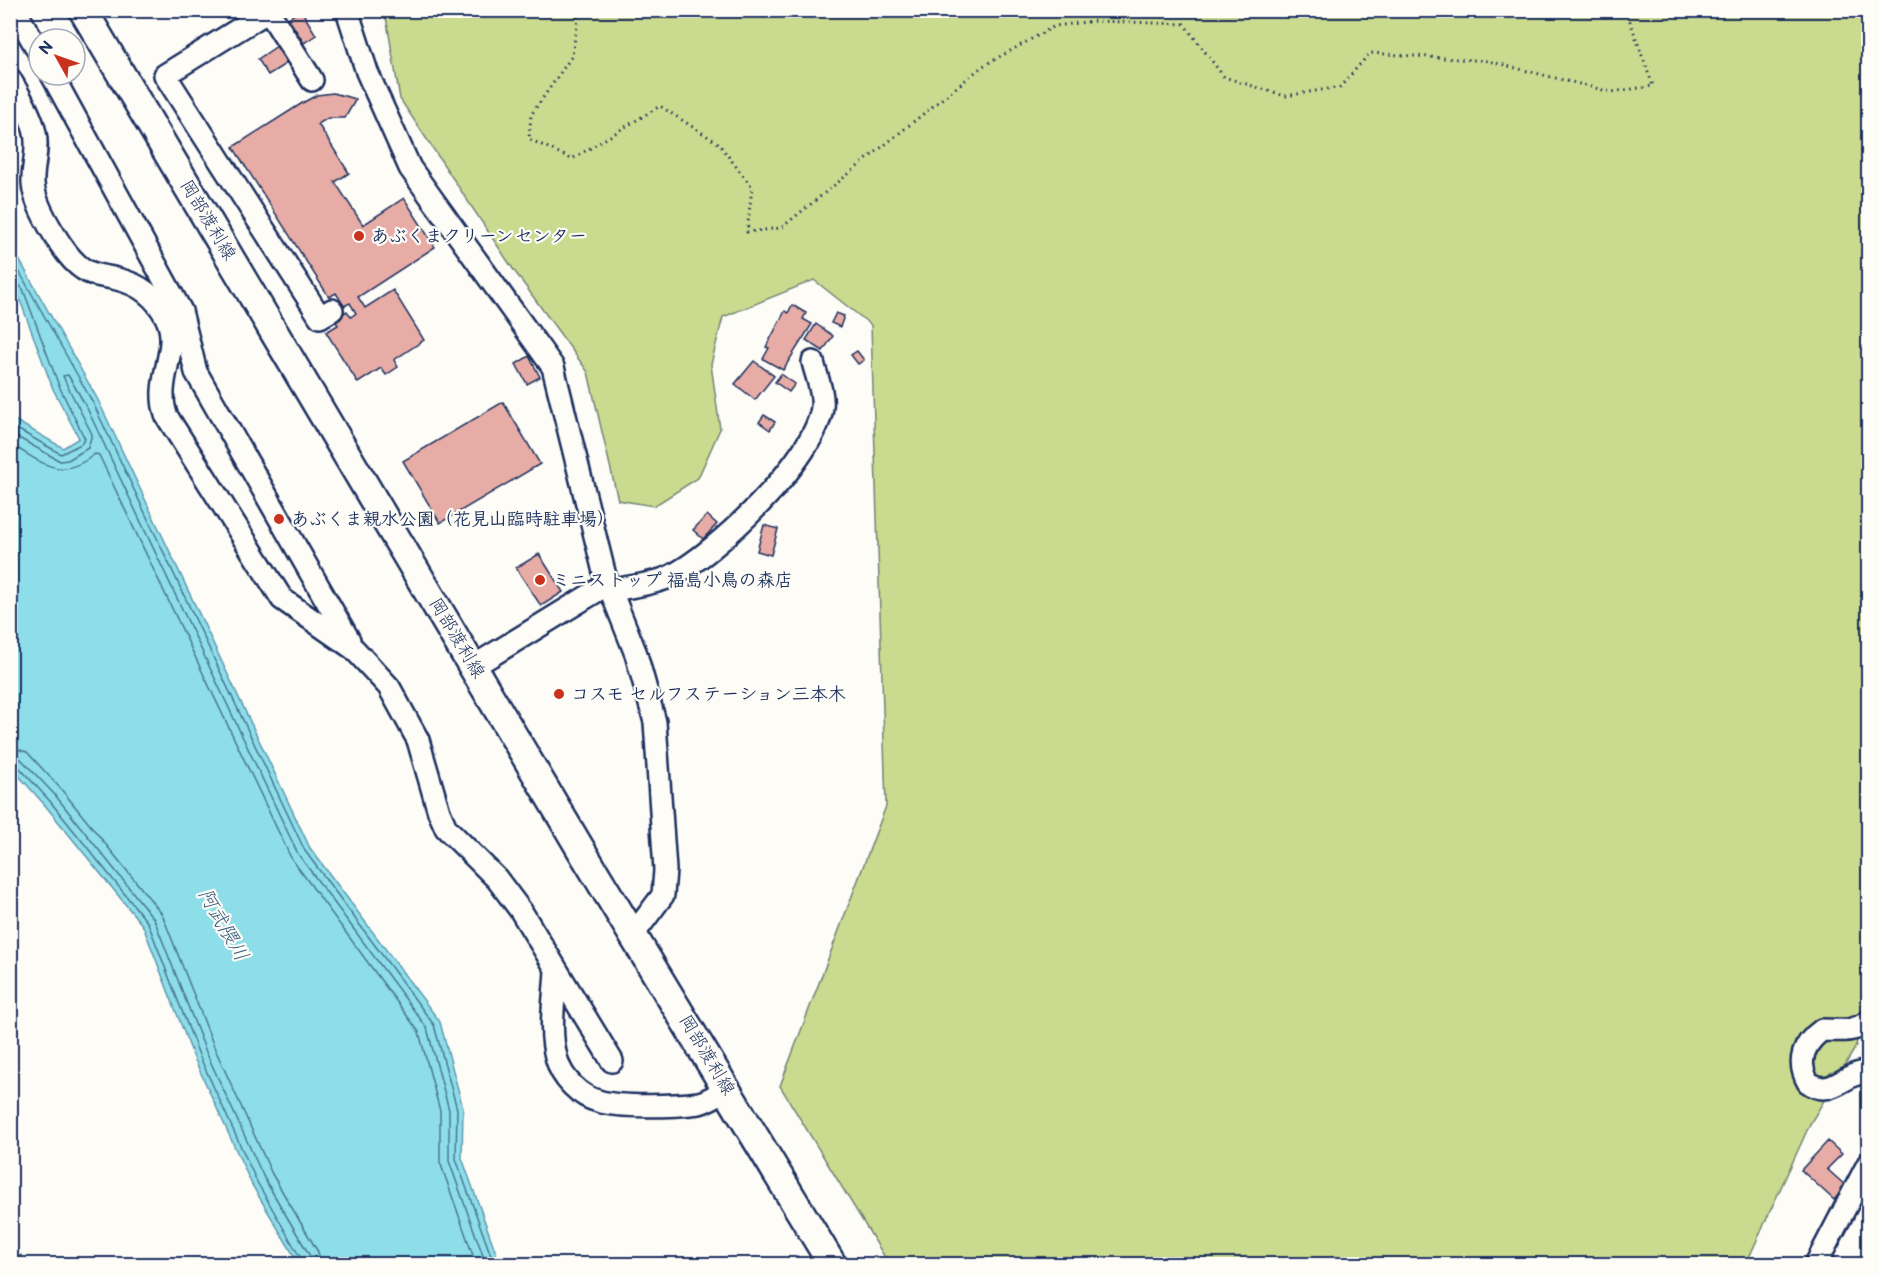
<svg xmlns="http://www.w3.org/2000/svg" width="1879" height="1275" font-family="'Balsamiq Sans','Klee One',sans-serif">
	<rect width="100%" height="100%" fill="#fdfcf7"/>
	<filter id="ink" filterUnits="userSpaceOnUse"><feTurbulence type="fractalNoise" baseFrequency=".0167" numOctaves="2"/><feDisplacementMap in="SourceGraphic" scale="12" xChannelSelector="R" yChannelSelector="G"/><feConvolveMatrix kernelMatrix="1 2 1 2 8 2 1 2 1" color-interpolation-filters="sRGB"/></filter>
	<g filter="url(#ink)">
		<path fill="#cada8e" stroke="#728476" stroke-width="1.5" d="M 385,11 L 1868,11 L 1868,1010 L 1854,1050 L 1810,1124 L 1746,1264 L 889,1264 L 780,1086 L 886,806 L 871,325 L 814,280 L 723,317 L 711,364 L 720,429 L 698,478 L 654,506 L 618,500 L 588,372 L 513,269 L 400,99 Z"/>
		<path fill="#8ddee8" stroke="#5f98b1" stroke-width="1.5" d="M 10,243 L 98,400 L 310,848 L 440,1022 L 463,1108 L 462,1158 L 500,1264 L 299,1264 L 252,1185 L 194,1058 L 143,926 L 44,804 L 11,767 L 11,418 L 63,448 L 79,438 L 53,389 L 17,292 L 11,284 Z"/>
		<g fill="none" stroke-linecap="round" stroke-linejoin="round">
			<path stroke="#497595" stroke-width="1.5" d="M 10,255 L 93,403 L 305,851 L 434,1025 L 457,1109 L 456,1159 L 494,1264
				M 10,281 L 16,282 L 23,289 L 59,386 L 85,439 L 81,444 L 61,454 L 10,425
				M 10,433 L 60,461 L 68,460 L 88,448 L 92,434 L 66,383 L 63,376 L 68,375 L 86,406 L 298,854 L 427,1028 L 449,1110 L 449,1161 L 486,1264
				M 10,444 C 44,463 60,482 95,454 L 99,455 L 291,858 L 419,1032 L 440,1111 L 440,1162 L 476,1264
				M 10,747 L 27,752 L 61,789 L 162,914 L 215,1049 L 272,1174 L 318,1252 L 321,1264
				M 10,756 L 21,759 L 55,795 L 154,919 L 206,1052 L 264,1178 L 310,1256 L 312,1264
				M 10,763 L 17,765 L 49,800 L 148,923 L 199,1055 L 257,1182 L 304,1264"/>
		</g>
		<path fill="#e7aca5" stroke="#1b2f5e" stroke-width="1.5" d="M 301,10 L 316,35 L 304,43 L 288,18 Z
			M 277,46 L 287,63 L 268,75 L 258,59 Z
			M 333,93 L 356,99 L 345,118 L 328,118 L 318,124 L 349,173 L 335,182 L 363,225 L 404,198 L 435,247 L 358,297 L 365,308 L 393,290 L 424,340 L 394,360 L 398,367 L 386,375 L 381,368 L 358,383 L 326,332 L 338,325 L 334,319 L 347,311 L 351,317 L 356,313 L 350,303 L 344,306 L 336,293 L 329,297 L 233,147 L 304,102 L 317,95 Z
			M 792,305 L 806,313 L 803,319 L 812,324 L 783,370 L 763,359 L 769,348 L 766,347 L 785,311 L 788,313 Z
			M 836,313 L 844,316 L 840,327 L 831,323 Z
			M 816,324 L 833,336 L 823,351 L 806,340 Z
			M 857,351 L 864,360 L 858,364 L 851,355 Z
			M 529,356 L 540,377 L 527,384 L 516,364 Z
			M 754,361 L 774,376 L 755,400 L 735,384 Z
			M 781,374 L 795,384 L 789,392 L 775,382 Z
			M 503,402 L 540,464 L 440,523 L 403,461 Z
			M 764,415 L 775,422 L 770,430 L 759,422 Z
			M 707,515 L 717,524 L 703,539 L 693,530 Z
			M 764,525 L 778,529 L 771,555 L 757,551 Z
			M 539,554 L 563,592 L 541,606 L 516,568 Z
			M 1828,1141 L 1842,1154 L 1827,1169 L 1846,1186 L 1834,1200 L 1801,1170 Z"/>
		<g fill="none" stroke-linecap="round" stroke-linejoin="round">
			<defs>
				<path id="minor" d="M 15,10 L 39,52
					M 270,10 L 165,75 L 320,317 L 332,310
					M 347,10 L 367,72 L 410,168 L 553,367 L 605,576 L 636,654 L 655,722 L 665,870 L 663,895 L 633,935
					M 269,12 L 312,80
					M 52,75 L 181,311 L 196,372 L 349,640
					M 10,79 C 20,97 31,114 35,133 C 39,150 32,167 33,183 C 34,202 51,230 61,245 C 67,254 74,263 83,269 C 93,276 105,276 117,279 C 139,284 156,297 166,317 C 182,348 154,378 166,415 L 282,599 L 354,649 L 389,687 L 418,740 L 439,812 L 446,828 L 497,879 L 521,911 L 612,1061
					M 611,591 C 629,586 652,585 669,577 C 714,556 817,457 822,407 C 824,394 816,375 813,362
					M 474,666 L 608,584
					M 556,969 C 555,997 548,1032 557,1060 C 562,1078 579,1096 598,1101 C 619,1108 676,1106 699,1103 C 708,1101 719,1093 728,1089
					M 1868,1022 C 1852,1033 1840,1030 1822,1030 C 1804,1043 1796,1061 1808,1082 C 1832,1100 1845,1071 1868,1072
					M 1816,1264 L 1868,1164"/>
				<path id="major" d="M 83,10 L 580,848 L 832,1264"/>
			</defs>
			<use href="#minor" stroke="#1b2f5e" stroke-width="26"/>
			<use href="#major" stroke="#1b2f5e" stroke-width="32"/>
			<path stroke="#1b2f5e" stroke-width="3" stroke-dasharray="1.5 4.5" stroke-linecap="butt" d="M 577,10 L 578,18 L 572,56 L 531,115 L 529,139 L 572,159 L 660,106 L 718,143 L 752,187 L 747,232 L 781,228 L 983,66 L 1055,26 L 1094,21 L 1184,24 L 1224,77 L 1285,96 L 1340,87 L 1370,53 L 1488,61 L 1611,92 L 1653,86 L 1626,10
				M 10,1240 L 26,1264"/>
			<use href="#minor" stroke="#fdfcf7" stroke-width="21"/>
			<use href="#major" stroke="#fdfcf7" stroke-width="27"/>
		</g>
	</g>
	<g fill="#c8321e" stroke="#fdfcf7" stroke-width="2">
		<circle cx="359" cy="236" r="6"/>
		<circle cx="279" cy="519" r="6"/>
		<circle cx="540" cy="580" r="6"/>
		<circle cx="559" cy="694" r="6"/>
	</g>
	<g text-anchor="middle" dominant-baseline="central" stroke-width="4.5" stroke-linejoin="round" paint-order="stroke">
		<g font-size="18" fill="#1b2f5e" stroke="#fdfcf7">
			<text transform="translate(208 220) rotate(59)">岡部渡利線</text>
			<text transform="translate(457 638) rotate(59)">岡部渡利線</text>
			<text transform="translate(707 1055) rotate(59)">岡部渡利線</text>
		</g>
		<g font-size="18" font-weight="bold" fill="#1b2f5e" stroke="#fdfcf7" text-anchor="start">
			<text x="371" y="236">あぶくまクリーンセンター</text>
			<text x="291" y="519">あぶくま親水公園（花見山臨時駐車場）</text>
			<text x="552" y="580">ミニストップ 福島小鳥の森店</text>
			<text x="571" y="694">コスモ セルフステーション三本木</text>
		</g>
		<g font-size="20" font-style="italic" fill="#385b80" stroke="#fdfcf7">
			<text transform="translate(223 925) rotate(60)">阿武隈川</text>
		</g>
	</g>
	<rect width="1879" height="1275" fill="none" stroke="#fdfcf7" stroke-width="36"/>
	<rect x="18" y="18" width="1843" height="1239" fill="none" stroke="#1b2f5e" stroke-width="2" filter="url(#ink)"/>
	<g transform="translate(57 57) rotate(310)"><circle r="28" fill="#fdfcf7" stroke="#a3aaba" stroke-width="1.5"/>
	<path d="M0-4.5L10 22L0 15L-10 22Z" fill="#c8321e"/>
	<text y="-9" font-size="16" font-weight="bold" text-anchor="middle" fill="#1b2f5e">N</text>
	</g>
</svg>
